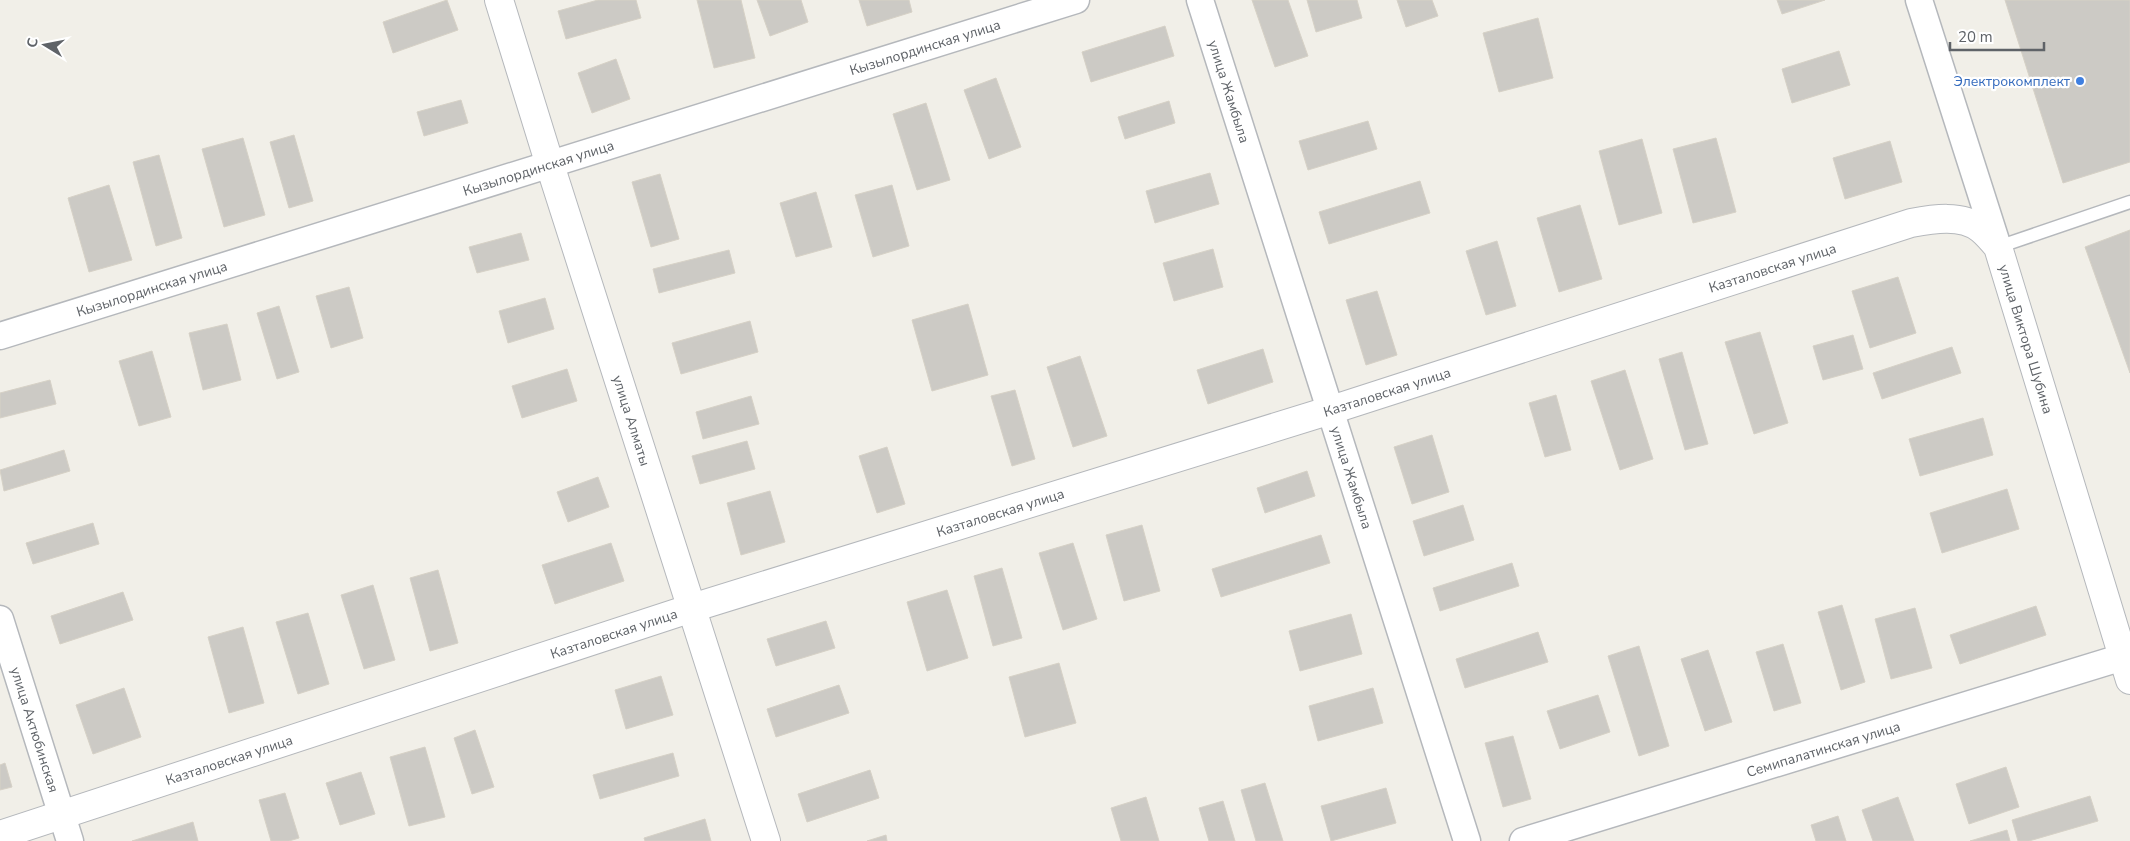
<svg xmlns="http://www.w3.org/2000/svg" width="2130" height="841" font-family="'Nunito Sans',sans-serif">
	<rect width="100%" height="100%" fill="#f1efe8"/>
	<path fill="#cccac5" stroke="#d6d1c6" d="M 447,0 L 458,30 L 393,53 L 383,22 Z
		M 598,0 L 636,0 L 641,18 L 566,39 L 558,11 Z
		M 697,0 L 741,0 L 755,58 L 714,68 Z
		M 757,0 L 801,0 L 808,22 L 770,36 Z
		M 859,0 L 909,0 L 912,12 L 867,26 Z
		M 1252,0 L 1288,0 L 1308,56 L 1275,67 Z
		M 1307,0 L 1357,0 L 1362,18 L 1316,32 Z
		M 1397,0 L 1432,0 L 1438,16 L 1406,27 Z
		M 1777,0 L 1825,0 L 1782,14 Z
		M 2005,0 L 2130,0 L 2130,162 L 2063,183 Z
		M 1538,18 L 1553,78 L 1499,92 L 1483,33 Z
		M 1165,26 L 1174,56 L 1091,82 L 1082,52 Z
		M 1839,51 L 1850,85 L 1792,103 L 1782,69 Z
		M 616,59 L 630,99 L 592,113 L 578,73 Z
		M 996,78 L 1021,147 L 989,159 L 964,90 Z
		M 461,100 L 468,123 L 424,136 L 417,112 Z
		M 1169,101 L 1175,123 L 1125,139 L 1118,117 Z
		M 926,103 L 950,180 L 917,190 L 893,114 Z
		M 1368,121 L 1377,149 L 1308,170 L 1299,141 Z
		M 294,135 L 313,201 L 289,208 L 270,142 Z
		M 243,138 L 265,215 L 224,227 L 202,149 Z
		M 1716,138 L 1736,212 L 1693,223 L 1673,149 Z
		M 1642,139 L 1662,213 L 1619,225 L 1599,151 Z
		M 1890,141 L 1902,182 L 1845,199 L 1833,158 Z
		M 159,155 L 182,238 L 156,246 L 133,162 Z
		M 1210,173 L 1219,204 L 1155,223 L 1146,191 Z
		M 660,174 L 679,239 L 651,247 L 632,182 Z
		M 1420,181 L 1430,213 L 1329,244 L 1319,212 Z
		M 109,185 L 132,260 L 89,272 L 68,198 Z
		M 892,185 L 909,246 L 873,257 L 855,195 Z
		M 816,192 L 832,247 L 796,257 L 780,203 Z
		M 1580,205 L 1602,279 L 1559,292 L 1537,218 Z
		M 2130,230 L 2130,373 L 2085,247 Z
		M 521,233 L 529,260 L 477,273 L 469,247 Z
		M 1497,241 L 1516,306 L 1486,315 L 1466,251 Z
		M 1213,249 L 1223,287 L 1174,301 L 1163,263 Z
		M 729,250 L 735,273 L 659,293 L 653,269 Z
		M 1898,277 L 1916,333 L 1870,348 L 1852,291 Z
		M 349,287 L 363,338 L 331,348 L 316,296 Z
		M 1377,291 L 1397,355 L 1366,365 L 1346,300 Z
		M 545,298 L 554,329 L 508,343 L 499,311 Z
		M 968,304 L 988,375 L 932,391 L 912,320 Z
		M 279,306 L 299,372 L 277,379 L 257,313 Z
		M 750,321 L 758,352 L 681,374 L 672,343 Z
		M 227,324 L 241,380 L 203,390 L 189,333 Z
		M 1760,332 L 1788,423 L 1754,434 L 1725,342 Z
		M 1853,335 L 1863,369 L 1823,380 L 1813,346 Z
		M 1952,347 L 1961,373 L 1882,399 L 1873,373 Z
		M 1263,349 L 1273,382 L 1208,404 L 1197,370 Z
		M 152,351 L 171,417 L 139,426 L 119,361 Z
		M 1682,352 L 1708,444 L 1685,450 L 1659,359 Z
		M 1080,356 L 1107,436 L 1073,447 L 1047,367 Z
		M 567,369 L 577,401 L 522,418 L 512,386 Z
		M 1625,370 L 1653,459 L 1620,470 L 1591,381 Z
		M 50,380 L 56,404 L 0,418 L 0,393 Z
		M 1015,390 L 1035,459 L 1012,466 L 991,396 Z
		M 1556,395 L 1571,450 L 1545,457 L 1529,403 Z
		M 751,396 L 759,424 L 703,439 L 696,412 Z
		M 1983,418 L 1993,455 L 1920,476 L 1909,439 Z
		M 1432,435 L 1449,492 L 1412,504 L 1394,447 Z
		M 747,441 L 755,469 L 700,484 L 692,456 Z
		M 887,447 L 905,504 L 877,513 L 859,456 Z
		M 64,450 L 70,471 L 4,491 L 0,470 Z
		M 1307,471 L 1315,496 L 1265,513 L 1257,488 Z
		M 598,477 L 609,507 L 568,522 L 557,492 Z
		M 2007,489 L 2019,529 L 1942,553 L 1930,513 Z
		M 770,491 L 785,542 L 741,555 L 727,503 Z
		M 1463,505 L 1474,540 L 1424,556 L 1413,521 Z
		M 93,523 L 99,544 L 33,564 L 26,543 Z
		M 1142,525 L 1160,591 L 1124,601 L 1106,535 Z
		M 1321,535 L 1330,563 L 1221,597 L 1212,569 Z
		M 611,543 L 624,581 L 555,604 L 542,565 Z
		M 1073,543 L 1097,619 L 1063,630 L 1039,553 Z
		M 1512,563 L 1519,586 L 1440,611 L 1433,588 Z
		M 1002,568 L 1022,638 L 993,646 L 974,576 Z
		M 438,570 L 458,643 L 430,651 L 410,578 Z
		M 373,585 L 395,660 L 364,669 L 341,595 Z
		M 947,590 L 968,658 L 927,671 L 907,602 Z
		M 123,592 L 133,620 L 60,644 L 51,616 Z
		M 1842,605 L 1865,682 L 1841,690 L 1818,612 Z
		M 2036,606 L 2046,635 L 1960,664 L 1950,635 Z
		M 1915,608 L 1932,668 L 1891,679 L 1875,619 Z
		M 308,613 L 329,684 L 298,694 L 276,622 Z
		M 1351,614 L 1362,654 L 1300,671 L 1289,631 Z
		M 826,621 L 835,648 L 776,666 L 767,639 Z
		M 243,627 L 264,703 L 229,713 L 208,637 Z
		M 1538,632 L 1548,662 L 1465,688 L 1456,659 Z
		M 1783,644 L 1801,703 L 1774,711 L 1756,652 Z
		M 1639,646 L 1669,746 L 1639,756 L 1608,656 Z
		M 1708,650 L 1732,722 L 1705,731 L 1681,659 Z
		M 1059,663 L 1076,723 L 1025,737 L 1009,677 Z
		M 661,676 L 673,715 L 626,729 L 615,690 Z
		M 839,685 L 849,713 L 776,737 L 767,709 Z
		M 124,688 L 141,737 L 93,754 L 76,705 Z
		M 1373,688 L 1383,723 L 1318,741 L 1309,706 Z
		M 1598,695 L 1610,732 L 1560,749 L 1547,711 Z
		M 475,730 L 494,787 L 472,794 L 454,738 Z
		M 1513,736 L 1531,799 L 1503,807 L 1485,743 Z
		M 425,747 L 445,817 L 409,826 L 390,757 Z
		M 673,753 L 679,776 L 600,799 L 593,775 Z
		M 5,763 L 12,787 L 0,790 L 0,765 Z
		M 2006,767 L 2019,807 L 1969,824 L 1956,784 Z
		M 870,770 L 879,798 L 807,822 L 798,794 Z
		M 361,772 L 375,814 L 340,825 L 326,783 Z
		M 1265,783 L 1283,841 L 1256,841 L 1241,790 Z
		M 1386,788 L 1396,823 L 1331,841 L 1321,806 Z
		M 285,793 L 299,838 L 289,841 L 271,841 L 259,800 Z
		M 2090,796 L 2098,821 L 2029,841 L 2018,841 L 2012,820 Z
		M 1146,797 L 1159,841 L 1121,841 L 1111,808 Z
		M 1898,797 L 1914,841 L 1873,841 L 1862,810 Z
		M 1223,801 L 1235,841 L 1209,841 L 1199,808 Z
		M 1838,816 L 1846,841 L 1816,841 L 1811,825 Z
		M 705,819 L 711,841 L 645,841 L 644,838 Z
		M 193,822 L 198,841 L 132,841 Z
		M 2007,830 L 2010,841 L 1970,841 Z
		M 886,835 L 887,841 L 867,841 Z"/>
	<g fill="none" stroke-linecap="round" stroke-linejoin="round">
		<defs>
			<path id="service" d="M 1998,247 L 2130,202"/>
			<g id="minor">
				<path id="s1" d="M 1200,0 L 1467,841"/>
				<path d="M 1919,0 L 1998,247"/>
				<path id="s2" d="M 0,336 L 1076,0"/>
				<path id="s3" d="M 0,619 L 70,841"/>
				<path id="s4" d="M 1523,841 L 2123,657"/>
			</g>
			<g id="tertiary">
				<path id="s5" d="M 499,0 L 550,165 L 766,841"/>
				<path id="s6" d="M 0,835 L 692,608 L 1331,410 L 1911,223 C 1933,219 1962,214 1981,229 C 1987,234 1993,241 1998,247 L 2130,680"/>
			</g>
		</defs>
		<use href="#service" stroke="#b5b8bc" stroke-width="15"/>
		<use href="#minor" stroke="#b5b8bc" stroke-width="29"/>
		<use href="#tertiary" stroke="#b5b8bc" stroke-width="30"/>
		<use href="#service" stroke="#fff" stroke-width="12"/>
		<use href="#minor" stroke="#fff" stroke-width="26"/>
		<use href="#tertiary" stroke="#fff" stroke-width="28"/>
	</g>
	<circle fill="#3f7fe0" stroke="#fff" stroke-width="2" cx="2080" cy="81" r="5"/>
	<g text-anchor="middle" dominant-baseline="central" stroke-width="4.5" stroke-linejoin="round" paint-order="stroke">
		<g font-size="14" fill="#5f6368" stroke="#fff">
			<text stroke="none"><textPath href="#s2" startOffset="969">Кызылординская улица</textPath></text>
			<text stroke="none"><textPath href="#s1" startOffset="96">улица Жамбыла</textPath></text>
			<text stroke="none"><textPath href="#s2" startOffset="564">Кызылординская улица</textPath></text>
			<text stroke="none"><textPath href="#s6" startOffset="1861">Казталовская улица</textPath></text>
			<text stroke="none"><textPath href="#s2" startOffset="159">Кызылординская улица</textPath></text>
			<text stroke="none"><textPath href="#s6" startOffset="2200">улица Виктора Шубина</textPath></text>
			<text stroke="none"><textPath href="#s6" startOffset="1456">Казталовская улица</textPath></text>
			<text stroke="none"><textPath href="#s5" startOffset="441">улица Алматы</textPath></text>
			<text stroke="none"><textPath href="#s1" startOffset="501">улица Жамбыла</textPath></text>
			<text stroke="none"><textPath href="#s6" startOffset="1051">Казталовская улица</textPath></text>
			<text stroke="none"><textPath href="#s6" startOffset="646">Казталовская улица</textPath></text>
			<text stroke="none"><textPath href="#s3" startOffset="116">улица Актюбинская</textPath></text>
			<text stroke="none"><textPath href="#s4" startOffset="314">Семипалатинская улица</textPath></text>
			<text stroke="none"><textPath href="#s6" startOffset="241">Казталовская улица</textPath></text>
		</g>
		<g font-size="14" fill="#366cbe" stroke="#fff" text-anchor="end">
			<text x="2070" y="81">Электрокомплект</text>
		</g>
	</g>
	<g transform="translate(45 45) rotate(280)" stroke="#ffffff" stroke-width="4" paint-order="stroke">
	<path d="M0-4L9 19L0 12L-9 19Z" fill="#5f6368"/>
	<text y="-8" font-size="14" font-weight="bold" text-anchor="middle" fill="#5f6368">С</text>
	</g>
	<path d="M1950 42v8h94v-8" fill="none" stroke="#5f6368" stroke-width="2.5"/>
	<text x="1958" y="42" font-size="15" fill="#5f6368" stroke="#ffffff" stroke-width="4" paint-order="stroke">20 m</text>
</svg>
